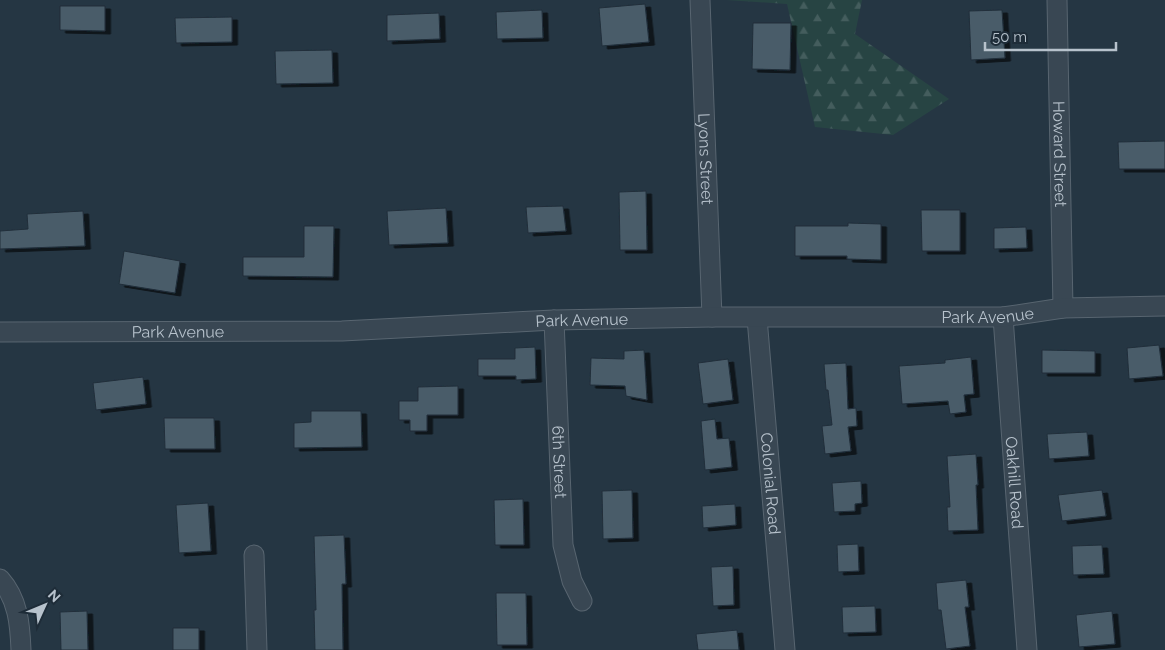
<svg xmlns="http://www.w3.org/2000/svg" width="1165" height="650" font-family="Raleway,sans-serif">
	<defs>
		<pattern id="forest-firs" width="22" height="20" patternUnits="userSpaceOnUse" patternTransform="scale(1.25)"><rect width="22" height="20" fill="#274443"/><path d="M5 1l3.5 6h-7zM16 11l3.5 6h-7z" fill="#445d5d"/></pattern>
		<filter id="shadow"><feDropShadow dx="5.5" dy="3" stdDeviation="0" flood-color="#0009"/></filter>
	</defs>
	<rect width="100%" height="100%" fill="#253643"/>
	<path fill="url(#forest-firs)" d="M 726,0 L 862,0 L 855,34 L 949,99 L 893,135 L 815,127 L 787,4 Z"/>
	<path fill="#495c69" stroke="#202e3a" filter="url(#shadow)" d="M 645,4 L 649,42 L 602,46 L 599,8 Z
		M 60,6 L 105,6 L 105,31 L 60,30 Z
		M 542,10 L 543,38 L 497,39 L 496,12 Z
		M 1002,10 L 1005,58 L 971,60 L 969,11 Z
		M 439,13 L 440,39 L 387,41 L 387,15 Z
		M 232,17 L 232,42 L 176,43 L 175,18 Z
		M 753,23 L 791,23 L 790,70 L 752,69 Z
		M 332,50 L 333,83 L 276,84 L 275,51 Z
		M 1165,141 L 1165,169 L 1119,169 L 1118,142 Z
		M 646,191 L 647,250 L 620,250 L 619,192 Z
		M 563,206 L 566,231 L 528,233 L 526,207 Z
		M 446,208 L 448,243 L 389,245 L 387,211 Z
		M 921,210 L 960,210 L 960,251 L 922,251 Z
		M 83,211 L 85,246 L 0,249 L 0,231 L 28,229 L 27,214 Z
		M 848,223 L 881,224 L 881,260 L 847,259 L 847,256 L 795,256 L 795,226 L 848,226 Z
		M 304,226 L 334,226 L 333,277 L 243,276 L 243,257 L 304,257 Z
		M 1026,227 L 1027,248 L 994,249 L 994,228 Z
		M 124,251 L 180,261 L 175,293 L 119,284 Z
		M 1159,345 L 1163,376 L 1129,379 L 1127,348 Z
		M 535,347 L 536,379 L 516,380 L 516,376 L 478,376 L 478,359 L 515,359 L 515,348 Z
		M 644,350 L 647,400 L 626,396 L 625,386 L 590,385 L 591,358 L 624,359 L 624,351 Z
		M 1042,350 L 1095,351 L 1095,373 L 1042,373 Z
		M 971,357 L 974,394 L 964,395 L 966,412 L 950,414 L 948,401 L 902,404 L 899,366 L 945,363 L 945,360 Z
		M 728,359 L 733,400 L 703,404 L 698,363 Z
		M 846,363 L 848,409 L 856,408 L 857,426 L 848,427 L 851,451 L 825,454 L 822,426 L 832,425 L 828,390 L 826,390 L 824,364 Z
		M 143,377 L 146,404 L 96,410 L 93,383 Z
		M 458,386 L 458,415 L 427,415 L 427,431 L 410,431 L 410,420 L 399,420 L 399,401 L 418,401 L 418,387 Z
		M 311,411 L 361,411 L 362,447 L 294,448 L 294,423 L 311,422 Z
		M 164,418 L 214,418 L 215,449 L 165,449 Z
		M 715,419 L 717,439 L 729,438 L 732,467 L 705,470 L 701,421 Z
		M 1087,432 L 1089,456 L 1049,459 L 1047,434 Z
		M 976,454 L 978,485 L 976,485 L 978,530 L 948,531 L 947,507 L 950,507 L 947,456 Z
		M 861,481 L 862,503 L 855,504 L 855,511 L 834,512 L 832,483 Z
		M 632,490 L 633,538 L 603,539 L 602,491 Z
		M 1102,490 L 1106,516 L 1062,521 L 1058,495 Z
		M 523,499 L 524,545 L 495,545 L 494,500 Z
		M 208,503 L 211,551 L 179,553 L 176,505 Z
		M 735,504 L 736,525 L 703,528 L 702,506 Z
		M 344,535 L 346,584 L 342,584 L 343,650 L 315,650 L 314,610 L 316,610 L 314,536 Z
		M 858,544 L 859,571 L 838,572 L 837,545 Z
		M 1102,545 L 1104,574 L 1073,575 L 1072,546 Z
		M 733,566 L 734,605 L 713,606 L 711,567 Z
		M 966,580 L 969,607 L 965,607 L 970,646 L 946,649 L 941,610 L 938,610 L 936,583 Z
		M 496,593 L 526,593 L 527,645 L 497,645 Z
		M 875,606 L 876,632 L 843,633 L 842,607 Z
		M 87,611 L 88,650 L 61,650 L 60,612 Z
		M 1112,611 L 1115,644 L 1079,647 L 1076,615 Z
		M 173,628 L 199,628 L 199,650 L 173,650 Z
		M 737,630 L 739,650 L 698,650 L 696,634 Z"/>
	<g fill="none" stroke-linecap="round" stroke-linejoin="round">
		<defs>
			<g id="street">
				<path id="s1" d="M 700,0 L 712,317"/>
				<path id="s2" d="M 1057,0 L 1063,308"/>
				<path id="s3" d="M 1003,317 L 1027,650"/>
				<path id="s4" d="M 757,318 L 785,650"/>
				<path id="s5" d="M 554,320 L 563,545 L 572,581 L 582,601"/>
				<path id="s6" d="M 0,332 L 342,331 L 554,320 L 712,317 L 1003,317 L 1063,308 L 1165,306"/>
				<path d="M 254,555 L 257,650"/>
				<path d="M 0,579 C 18,599 20,624 21,650"/>
			</g>
		</defs>
		<use href="#street" stroke="#586570" stroke-width="21"/>
		<use href="#street" stroke="#394753" stroke-width="19"/>
	</g>
	<g text-anchor="middle" dominant-baseline="central" stroke-width="4" stroke-linejoin="round" paint-order="stroke">
		<g font-size="16" fill="#b7c2cc" stroke="#1e2c38">
			<text stroke="none"><textPath href="#s2" startOffset="154">Howard Street</textPath></text>
			<text stroke="none"><textPath href="#s1" startOffset="159">Lyons Street</textPath></text>
			<text stroke="none"><textPath href="#s6" startOffset="988">Park Avenue</textPath></text>
			<text stroke="none"><textPath href="#s6" startOffset="582">Park Avenue</textPath></text>
			<text stroke="none"><textPath href="#s6" startOffset="178">Park Avenue</textPath></text>
			<text stroke="none"><textPath href="#s5" startOffset="142">6th Street</textPath></text>
			<text stroke="none"><textPath href="#s3" startOffset="166">Oakhill Road</textPath></text>
			<text stroke="none"><textPath href="#s4" startOffset="166">Colonial Road</textPath></text>
		</g>
	</g>
	<g transform="translate(45 605) rotate(46)" stroke="#1e2c38" stroke-width="4" paint-order="stroke">
	<path d="M0-4L9 19L0 12L-9 19Z" fill="#b7c2cc"/>
	<text y="-8" font-size="14" font-weight="bold" text-anchor="middle" fill="#b7c2cc">N</text>
	</g>
	<path d="M985 42v8h131v-8" fill="none" stroke="#b7c2cc" stroke-width="2.5"/>
	<text x="992" y="42" font-size="15" fill="#b7c2cc" stroke="#1e2c38" stroke-width="4" paint-order="stroke">50 m</text>
</svg>
